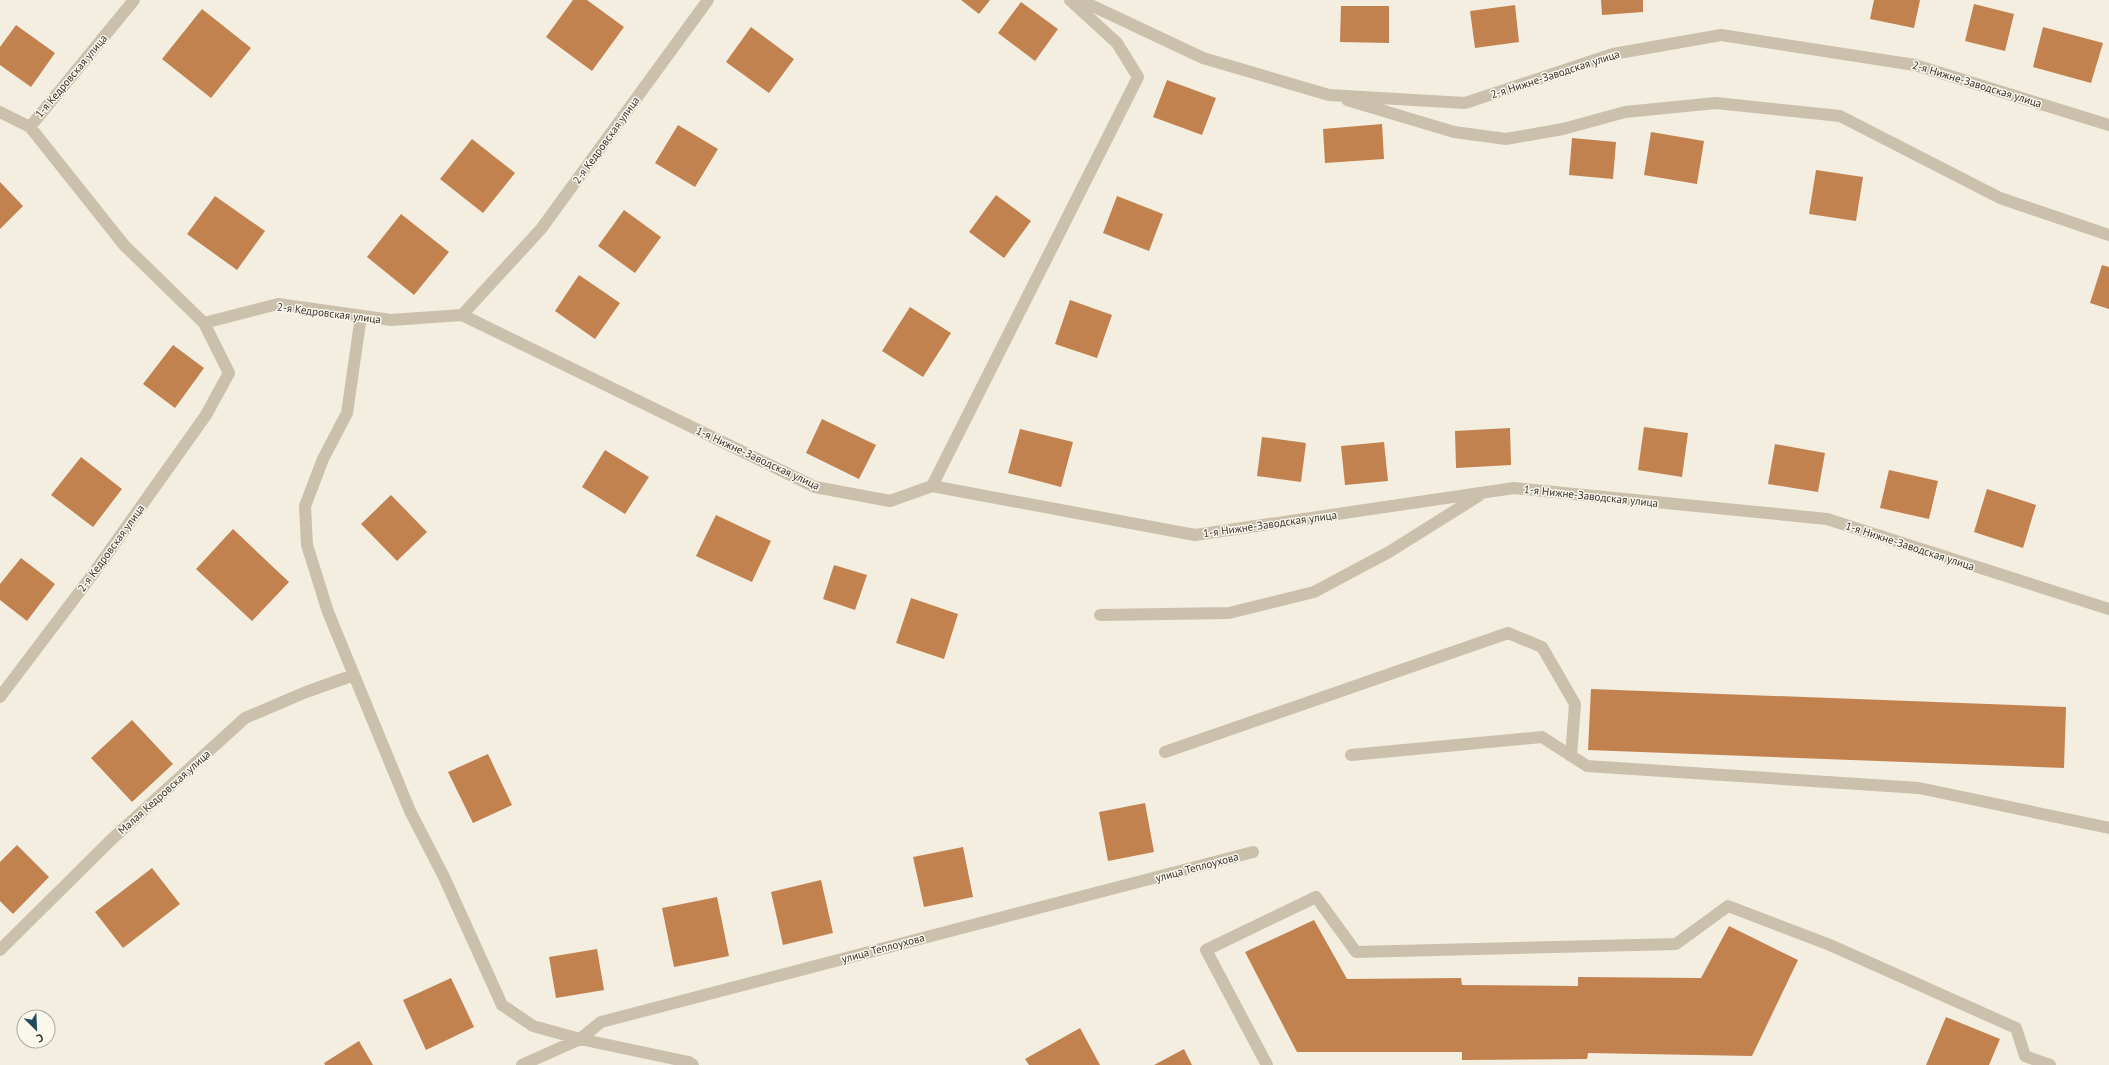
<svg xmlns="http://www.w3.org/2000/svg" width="2109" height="1065" font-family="'PT Sans',sans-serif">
	<rect width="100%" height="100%" fill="#f3eee0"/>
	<path fill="#c2824f" d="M 573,0 L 587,0 L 624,27 L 592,71 L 546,37 Z
		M 961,0 L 990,0 L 979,14 Z
		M 1601,0 L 1643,0 L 1643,12 L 1602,15 Z
		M 1874,0 L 1920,0 L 1914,28 L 1870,19 Z
		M 1021,2 L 1058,29 L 1035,61 L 998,33 Z
		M 1974,4 L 2014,14 L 2005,51 L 1965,41 Z
		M 1515,5 L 1519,42 L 1475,48 L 1470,11 Z
		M 1341,6 L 1389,6 L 1389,43 L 1340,42 Z
		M 202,9 L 251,48 L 211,98 L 162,59 Z
		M 16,25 L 55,53 L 31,87 L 0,65 L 0,47 Z
		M 751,27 L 794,59 L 769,93 L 726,62 Z
		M 2043,27 L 2103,43 L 2091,83 L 2033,67 Z
		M 1167,80 L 1216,98 L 1202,135 L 1153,117 Z
		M 1382,124 L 1384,159 L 1325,163 L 1323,129 Z
		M 678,125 L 718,149 L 695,187 L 655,163 Z
		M 1651,132 L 1704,141 L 1697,184 L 1644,175 Z
		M 1572,138 L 1616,142 L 1613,179 L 1569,175 Z
		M 472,139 L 515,173 L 483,213 L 440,179 Z
		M 1816,170 L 1863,177 L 1856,221 L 1809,214 Z
		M 0,182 L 23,206 L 0,229 Z
		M 996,195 L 1031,221 L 1004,258 L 969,232 Z
		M 215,196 L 265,231 L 237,270 L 187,234 Z
		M 1117,196 L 1163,214 L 1149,251 L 1103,233 Z
		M 624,210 L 661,237 L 635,273 L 598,246 Z
		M 401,214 L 449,252 L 414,295 L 367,257 Z
		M 2102,265 L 2109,267 L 2109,309 L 2090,303 Z
		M 579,275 L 620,303 L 595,339 L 555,311 Z
		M 1070,300 L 1112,315 L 1097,358 L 1055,344 Z
		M 910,307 L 951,333 L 923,377 L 882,351 Z
		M 173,345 L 204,368 L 175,408 L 143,384 Z
		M 822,419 L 876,445 L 859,479 L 806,453 Z
		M 1644,427 L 1688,433 L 1682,477 L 1638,470 Z
		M 1510,428 L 1511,465 L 1456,468 L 1455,431 Z
		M 1020,429 L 1073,442 L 1061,487 L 1008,473 Z
		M 1262,437 L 1306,443 L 1301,482 L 1257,476 Z
		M 1384,442 L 1388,481 L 1345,485 L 1341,446 Z
		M 1775,444 L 1825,453 L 1818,492 L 1768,484 Z
		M 605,450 L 649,477 L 625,514 L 582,487 Z
		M 81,457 L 122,489 L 93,527 L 51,495 Z
		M 1889,470 L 1938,481 L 1929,519 L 1880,508 Z
		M 1987,489 L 2036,505 L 2023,548 L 1974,532 Z
		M 391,495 L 427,532 L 397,561 L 361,524 Z
		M 716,515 L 771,541 L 752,582 L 696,556 Z
		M 233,529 L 289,582 L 252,621 L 196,569 Z
		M 21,558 L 55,584 L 27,621 L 0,600 L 0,584 Z
		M 834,565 L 867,575 L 855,610 L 823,599 Z
		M 911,598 L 958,614 L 944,659 L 896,643 Z
		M 1591,689 L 2066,707 L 2064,768 L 1588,750 Z
		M 132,720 L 173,764 L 132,802 L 91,758 Z
		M 488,754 L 512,805 L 473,823 L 448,772 Z
		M 1145,803 L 1154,852 L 1108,861 L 1099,812 Z
		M 17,845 L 49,877 L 13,914 L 0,901 L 0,862 Z
		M 963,847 L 973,897 L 924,907 L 913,857 Z
		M 152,868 L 180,904 L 123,948 L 95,912 Z
		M 821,880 L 833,933 L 783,945 L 771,892 Z
		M 717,897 L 729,956 L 674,967 L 662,908 Z
		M 1314,920 L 1347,979 L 1461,978 L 1462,985 L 1578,986 L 1578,977 L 1701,978 L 1729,926 L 1798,960 L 1752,1056 L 1588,1053 L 1587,1059 L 1462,1060 L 1462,1052 L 1297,1052 L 1245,952 Z
		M 597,949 L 604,990 L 556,998 L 549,957 Z
		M 451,978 L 474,1027 L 426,1050 L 403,1000 Z
		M 1946,1017 L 2000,1039 L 1989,1065 L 1926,1065 Z
		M 1080,1028 L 1100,1065 L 1029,1065 L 1025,1059 Z
		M 359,1041 L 373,1065 L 325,1065 L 324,1063 Z
		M 1184,1049 L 1192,1065 L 1154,1065 Z"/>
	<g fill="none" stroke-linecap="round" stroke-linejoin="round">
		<path stroke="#cbc0ac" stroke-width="12" d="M 1080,0 L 1203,58 L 1329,95 L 1465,103 L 1613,54 L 1721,35 L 1915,65 L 2109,125
			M 1347,100 L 1454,132 L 1506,139 L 1563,129 L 1625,112 L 1716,103 L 1840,116 L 2000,198 L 2109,235
			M 0,112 L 30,127 L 134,0
			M 30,127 L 124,245 L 204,323
			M 462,315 L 815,487 L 890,501 L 932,486 L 1195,535 L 1514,488 L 1827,519 L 2109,609
			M 361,316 L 347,413 L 323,459 L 305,506 L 307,545 L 328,612 L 410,811 L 444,877 L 502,1005 L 533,1026 L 580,1039 L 689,1062 L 693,1065
			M 932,486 L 1138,77 L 1117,43 L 1070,0
			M 1100,615 L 1229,613 L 1314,592 L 1389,552 L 1480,495
			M 0,697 L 93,574 L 206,415 L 229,373 L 204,323 L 278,304 L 391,320 L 462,315 L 541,229 L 708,0
			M 1165,752 L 1508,633 L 1542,647 L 1575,704 L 1571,756
			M 1351,755 L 1542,737 L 1587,766 L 1919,788 L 2109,828
			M 0,950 L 112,839 L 245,718 L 306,692 L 354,675
			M 522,1065 L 580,1039 L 601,1022 L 1253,852
			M 1267,1065 L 1206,950 L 1316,897 L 1356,952 L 1676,944 L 1728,906 L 1830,945 L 2016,1028 L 2025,1056 L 2050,1065"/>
	</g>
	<g text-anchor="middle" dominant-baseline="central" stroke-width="3" stroke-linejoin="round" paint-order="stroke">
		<g font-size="11" fill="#39322b" stroke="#faf7ed">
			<text transform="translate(1555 74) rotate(-18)">2-я Нижне-Заводская улица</text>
			<text transform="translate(71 76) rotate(-50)">1-я Кедровская улица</text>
			<text transform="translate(1977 84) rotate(17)">2-я Нижне-Заводская улица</text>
			<text transform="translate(606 140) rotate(-54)">2-я Кедровская улица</text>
			<text transform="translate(329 313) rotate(7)">2-я Кедровская улица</text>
			<text transform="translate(758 458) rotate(25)">1-я Нижне-Заводская улица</text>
			<text transform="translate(1591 496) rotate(6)">1-я Нижне-Заводская улица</text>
			<text transform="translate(1270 524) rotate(-8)">1-я Нижне-Заводская улица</text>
			<text transform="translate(1910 546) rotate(18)">1-я Нижне-Заводская улица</text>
			<text transform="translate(111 548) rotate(-54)">2-я Кедровская улица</text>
			<text transform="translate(164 792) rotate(-42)">Малая Кедровская улица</text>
			<text transform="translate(1197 867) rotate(-15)">улица Теплоухова</text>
			<text transform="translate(883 948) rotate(-15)">улица Теплоухова</text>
		</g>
	</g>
	<g transform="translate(36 1029) rotate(156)"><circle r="19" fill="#faf7ed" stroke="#ada89f"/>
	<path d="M0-3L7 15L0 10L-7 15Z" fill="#214b5a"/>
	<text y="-6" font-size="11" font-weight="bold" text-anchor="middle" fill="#39322b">С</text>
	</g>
</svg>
